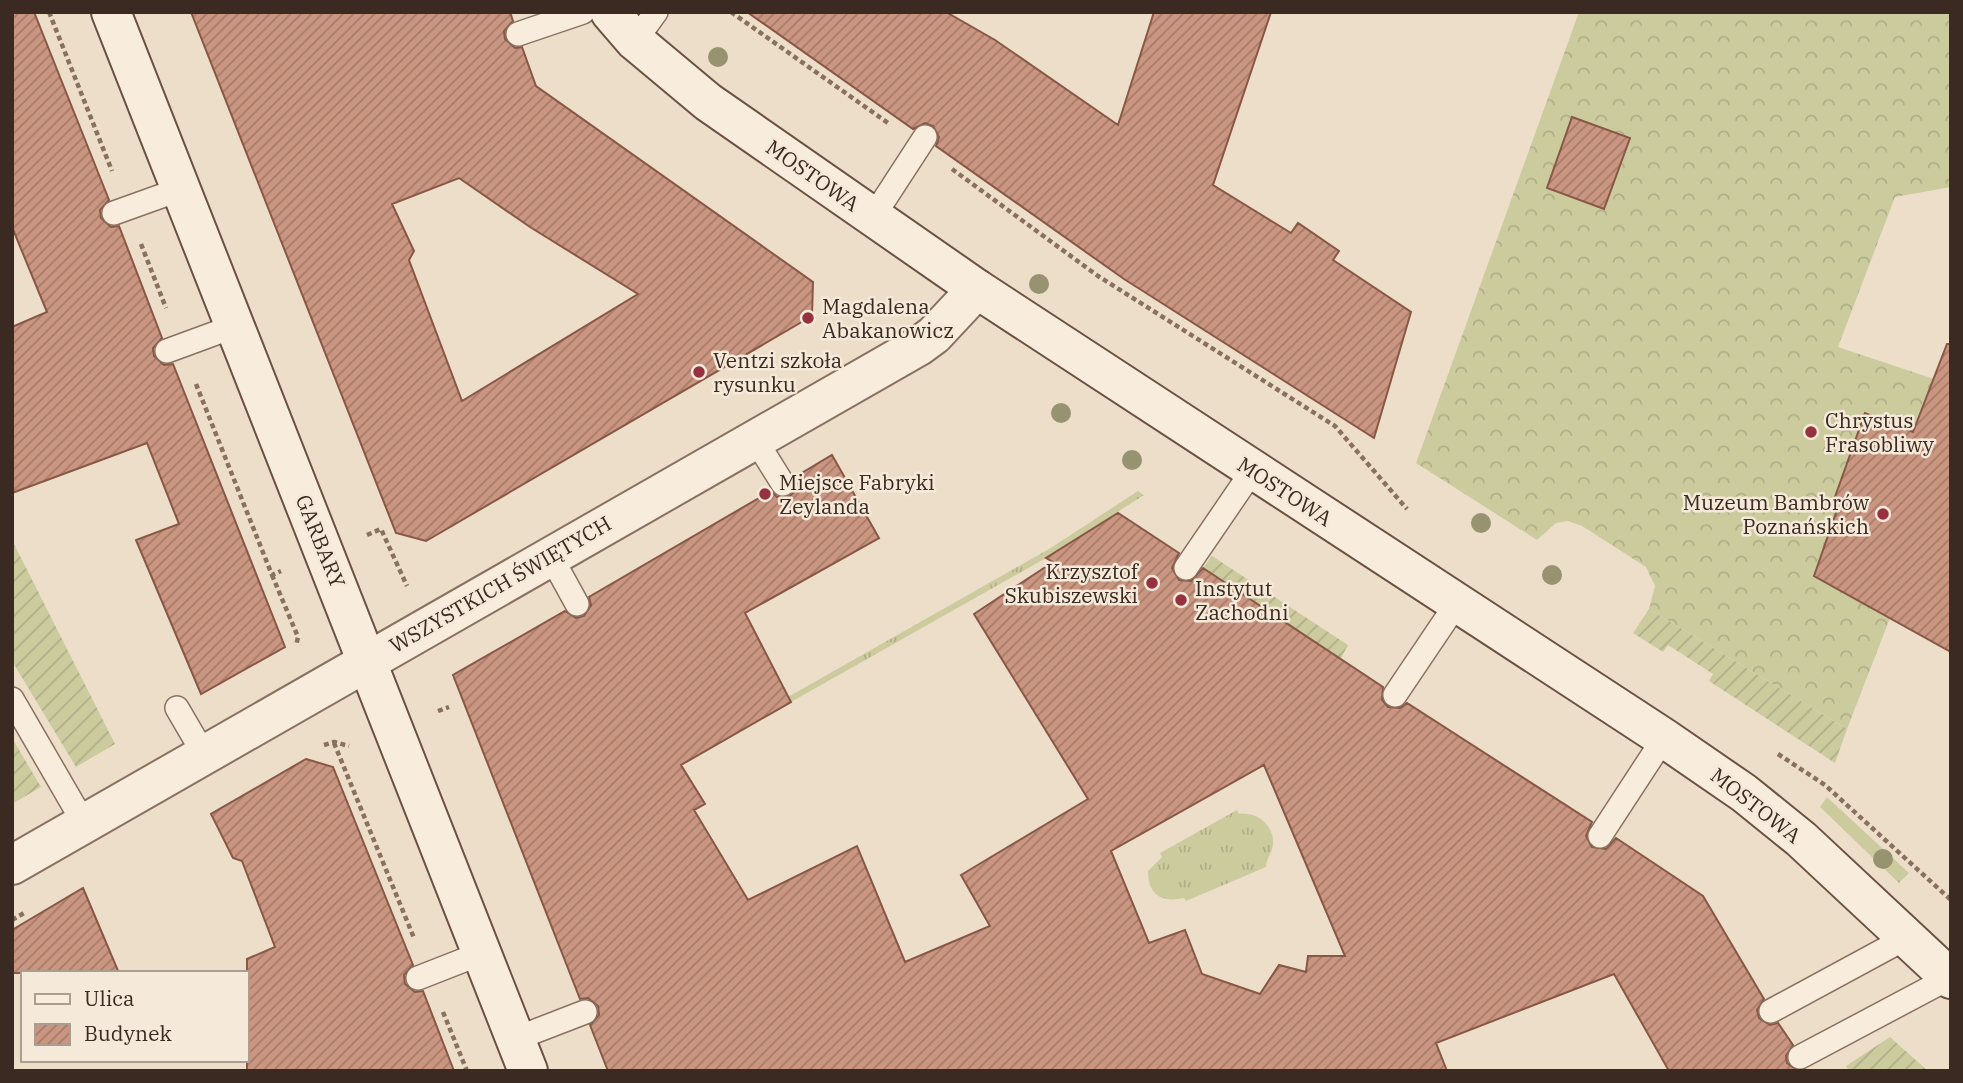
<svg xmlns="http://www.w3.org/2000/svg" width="1963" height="1083" font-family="'IBM Plex Serif',serif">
	<defs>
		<pattern id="grass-tufts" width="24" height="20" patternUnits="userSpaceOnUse" patternTransform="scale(1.75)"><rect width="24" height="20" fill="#cccb9e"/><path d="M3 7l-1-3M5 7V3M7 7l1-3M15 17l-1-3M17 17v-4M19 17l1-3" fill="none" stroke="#b0ae88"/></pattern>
		<pattern id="forest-crowns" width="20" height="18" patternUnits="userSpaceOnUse" patternTransform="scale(1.75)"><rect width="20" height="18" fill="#cccb9e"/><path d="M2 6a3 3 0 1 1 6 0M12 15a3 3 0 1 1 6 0" fill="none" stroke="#b0ae88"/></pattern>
		<pattern id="garden-furrows" width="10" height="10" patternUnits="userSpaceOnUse" patternTransform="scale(1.75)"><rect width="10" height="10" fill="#cccb9e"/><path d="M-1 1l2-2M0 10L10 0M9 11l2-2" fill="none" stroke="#b0ae88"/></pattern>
		<pattern id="building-hatch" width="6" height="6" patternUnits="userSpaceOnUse" patternTransform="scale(1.75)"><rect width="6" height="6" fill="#ca9681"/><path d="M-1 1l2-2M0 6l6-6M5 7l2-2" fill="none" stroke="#a57b69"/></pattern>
	</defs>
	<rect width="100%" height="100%" fill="#eddeca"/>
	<path fill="url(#grass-tufts)" d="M 1138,491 L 1144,495 L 1046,558 L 791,702 L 788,697 L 1049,549 Z
		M 1827,797 L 1909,873 L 1899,883 L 1820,807 Z
		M 1237,810 L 1239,814 C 1257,811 1275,826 1273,845 C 1272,853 1266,860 1266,867 L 1186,901 L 1184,898 C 1162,903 1148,895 1148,871 L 1162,857 L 1160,853 Z"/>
	<path fill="url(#forest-crowns)" d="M 1579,12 L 1951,12 L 1951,187 L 1895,197 L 1838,347 L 1934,379 L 1951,446 L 1865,414 L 1831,507 L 1837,510 L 1814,576 L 1890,618 L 1847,729 L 1649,609 L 1655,586 L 1646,567 L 1582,526 L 1568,521 L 1556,523 L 1537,540 L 1416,463 Z"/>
	<path fill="url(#garden-furrows)" d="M 12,540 L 115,744 L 76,767 L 12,661 Z
		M 1212,556 L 1348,645 L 1340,660 L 1203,568 Z
		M 1649,609 L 1847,729 L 1835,763 L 1709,681 L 1713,674 L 1668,645 L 1663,652 L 1633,633 Z
		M 12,738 L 41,787 L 12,804 Z
		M 1890,1037 L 1928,1071 L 1849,1071 L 1846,1066 Z"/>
	<path fill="url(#building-hatch)" stroke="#885745" stroke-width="2" fill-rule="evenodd" d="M 12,12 L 34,12 L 109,200 L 100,210 L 101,218 L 111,227 L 119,226 L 162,338 L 153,348 L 154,356 L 164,365 L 173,364 L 285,647 L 201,694 L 136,540 L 179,524 L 147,443 L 12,493 L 12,327 L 47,312 L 12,227 Z
		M 191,12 L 510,12 L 513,21 L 504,31 L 505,39 L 515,48 L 522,47 L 536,86 L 813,282 L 812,316 L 426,541 L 396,533 ZM 459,178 L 530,227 L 638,294 L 462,401 L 409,260 L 414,251 L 392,204 Z
		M 747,12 L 946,12 L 995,40 L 1118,125 L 1154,12 L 1271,12 L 1213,185 L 1291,233 L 1298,223 L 1339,251 L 1333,260 L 1411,312 L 1374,438 L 1124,279 L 936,146 L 939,137 L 933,126 L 925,123 L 913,129 Z
		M 1572,117 L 1630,138 L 1604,209 L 1547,188 Z
		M 1947,344 L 1951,344 L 1951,652 L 1814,576 L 1837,510 L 1831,508 L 1865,413 L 1913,432 Z
		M 832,455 L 879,538 L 745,613 L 791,702 L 681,765 L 705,804 L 694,810 L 748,900 L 857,846 L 905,962 L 990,926 L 961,875 L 1088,799 L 974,614 L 1053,562 L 1046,558 L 1118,513 L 1179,553 L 1172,568 L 1179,580 L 1191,581 L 1203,568 L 1383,687 L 1382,700 L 1388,707 L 1400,708 L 1407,703 L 1592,822 L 1586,836 L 1592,847 L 1606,849 L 1616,838 L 1703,896 L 1764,999 L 1757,1010 L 1759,1018 L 1770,1025 L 1778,1023 L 1793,1045 L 1786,1056 L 1787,1063 L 1798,1071 L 1669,1071 L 1614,974 L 1436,1043 L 1447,1071 L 608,1071 L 590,1025 L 599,1015 L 598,1006 L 588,998 L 580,999 L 453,675 L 565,611 L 576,618 L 584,616 L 591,605 L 589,597 L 771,491 L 777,497 L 790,496 L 796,490 L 795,477 ZM 1264,765 L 1345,956 L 1308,956 L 1306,972 L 1279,965 L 1260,994 L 1202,974 L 1185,930 L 1149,943 L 1111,851 Z
		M 306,759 L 333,767 L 413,965 L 404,975 L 405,984 L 415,992 L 423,991 L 454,1071 L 247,1071 L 247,959 L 275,947 L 242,861 L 233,858 L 211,814 Z
		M 83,888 L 119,973 L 12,973 L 12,930 Z"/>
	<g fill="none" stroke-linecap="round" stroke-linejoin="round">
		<defs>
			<path id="lane" d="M 518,34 L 583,12
				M 635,41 L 656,12
				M 114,213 L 181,189
				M 873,217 L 925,137
				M 167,351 L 235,326
				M 755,439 L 783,484
				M 550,555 L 577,604
				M 1186,568 L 1253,470
				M 1395,695 L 1457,603
				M 12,699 L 85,825
				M 177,708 L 205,756
				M 1600,836 L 1664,738
				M 418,978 L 482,953
				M 1771,1011 L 1906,938
				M 515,1039 L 585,1012
				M 1800,1057 L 1949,978"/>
			<path id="street" d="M 12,865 L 919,346 L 934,335 L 977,289"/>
			<path id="secondary" d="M 111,12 L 528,1071
				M 610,12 L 635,41 L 708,102 L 977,289 L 1664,738 L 1744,793 L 1801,839 L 1951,979"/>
		</defs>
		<use href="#lane" stroke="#89705f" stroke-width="26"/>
		<use href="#street" stroke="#89705f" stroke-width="42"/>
		<use href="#secondary" stroke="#6c5142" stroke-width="42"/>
		<path stroke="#89705f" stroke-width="4.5" stroke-dasharray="5 3.5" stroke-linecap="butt" d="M 49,12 L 112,171
			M 731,12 L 888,123
			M 952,169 L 1098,276 L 1335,426 L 1407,509
			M 141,244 L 166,308
			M 196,384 L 272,575 L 281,571
			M 367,535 L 381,529 L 407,586
			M 272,575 L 298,637 L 296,646
			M 438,711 L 449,707
			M 334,743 L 414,938
			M 324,745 L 334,742 L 349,746
			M 1778,754 L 1825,785 L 1951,900
			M 12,920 L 24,913
			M 443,1012 L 467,1071"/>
		<use href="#lane" stroke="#f8eddd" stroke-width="23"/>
		<use href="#street" stroke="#f8eddd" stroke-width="38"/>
		<use href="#secondary" stroke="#f8eddd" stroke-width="38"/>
	</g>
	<g fill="#979371">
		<circle cx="718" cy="57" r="10"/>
		<circle cx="1039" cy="284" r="10"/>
		<circle cx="1061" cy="413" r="10"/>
		<circle cx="1132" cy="460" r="10"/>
		<circle cx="1481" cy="523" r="10"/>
		<circle cx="1552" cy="575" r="10"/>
		<circle cx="1883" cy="859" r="10"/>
	</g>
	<g fill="#96313f" stroke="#f5e9d9" stroke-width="2.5">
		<circle cx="808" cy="318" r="7"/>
		<circle cx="699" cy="372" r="7"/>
		<circle cx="1811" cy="432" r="7"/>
		<circle cx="765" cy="494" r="7"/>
		<circle cx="1883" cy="514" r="7"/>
		<circle cx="1152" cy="583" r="7"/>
		<circle cx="1181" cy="600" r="7"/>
	</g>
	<g text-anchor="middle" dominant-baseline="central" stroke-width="5" stroke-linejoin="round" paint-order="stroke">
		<g font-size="21" fill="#3b2a21" stroke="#f5e9d9">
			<text transform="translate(813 175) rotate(35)">MOSTOWA</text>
			<text transform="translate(1285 491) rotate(33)">MOSTOWA</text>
			<text transform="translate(321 541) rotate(68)">GARBARY</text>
			<text transform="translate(500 584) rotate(-30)">WSZYSTKICH ŚWIĘTYCH</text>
			<text transform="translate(1756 805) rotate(38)">MOSTOWA</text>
		</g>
		<g font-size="21" fill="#3b2a21" stroke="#f5e9d9" text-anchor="start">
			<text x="822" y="306">Magdalena<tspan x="822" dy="24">Abakanowicz</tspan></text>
			<text x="713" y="360">Ventzi szkoła<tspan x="713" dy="24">rysunku</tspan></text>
			<text x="1825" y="420">Chrystus<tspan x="1825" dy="24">Frasobliwy</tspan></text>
			<text x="779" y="482">Miejsce Fabryki<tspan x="779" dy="24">Zeylanda</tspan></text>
			<text x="1869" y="502" text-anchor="end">Muzeum Bambrów<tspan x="1869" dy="24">Poznańskich</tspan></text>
			<text x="1138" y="571" text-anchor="end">Krzysztof<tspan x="1138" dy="24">Skubiszewski</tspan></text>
			<text x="1195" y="588">Instytut<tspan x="1195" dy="24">Zachodni</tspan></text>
		</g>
	</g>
	<rect width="1963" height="1083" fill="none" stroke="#3b2a21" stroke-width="28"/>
	<rect x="21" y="971" width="228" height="91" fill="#f5e9d9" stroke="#ab9d8f" stroke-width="2"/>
	<rect x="35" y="994" width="35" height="10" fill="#f8eddd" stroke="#ab9d8f" stroke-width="2"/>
	<text x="84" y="1006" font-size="21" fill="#3b2a21">Ulica</text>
	<rect x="35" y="1024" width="35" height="21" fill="url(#building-hatch)" stroke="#ab9d8f" stroke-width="2"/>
	<text x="84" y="1041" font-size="21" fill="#3b2a21">Budynek</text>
</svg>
